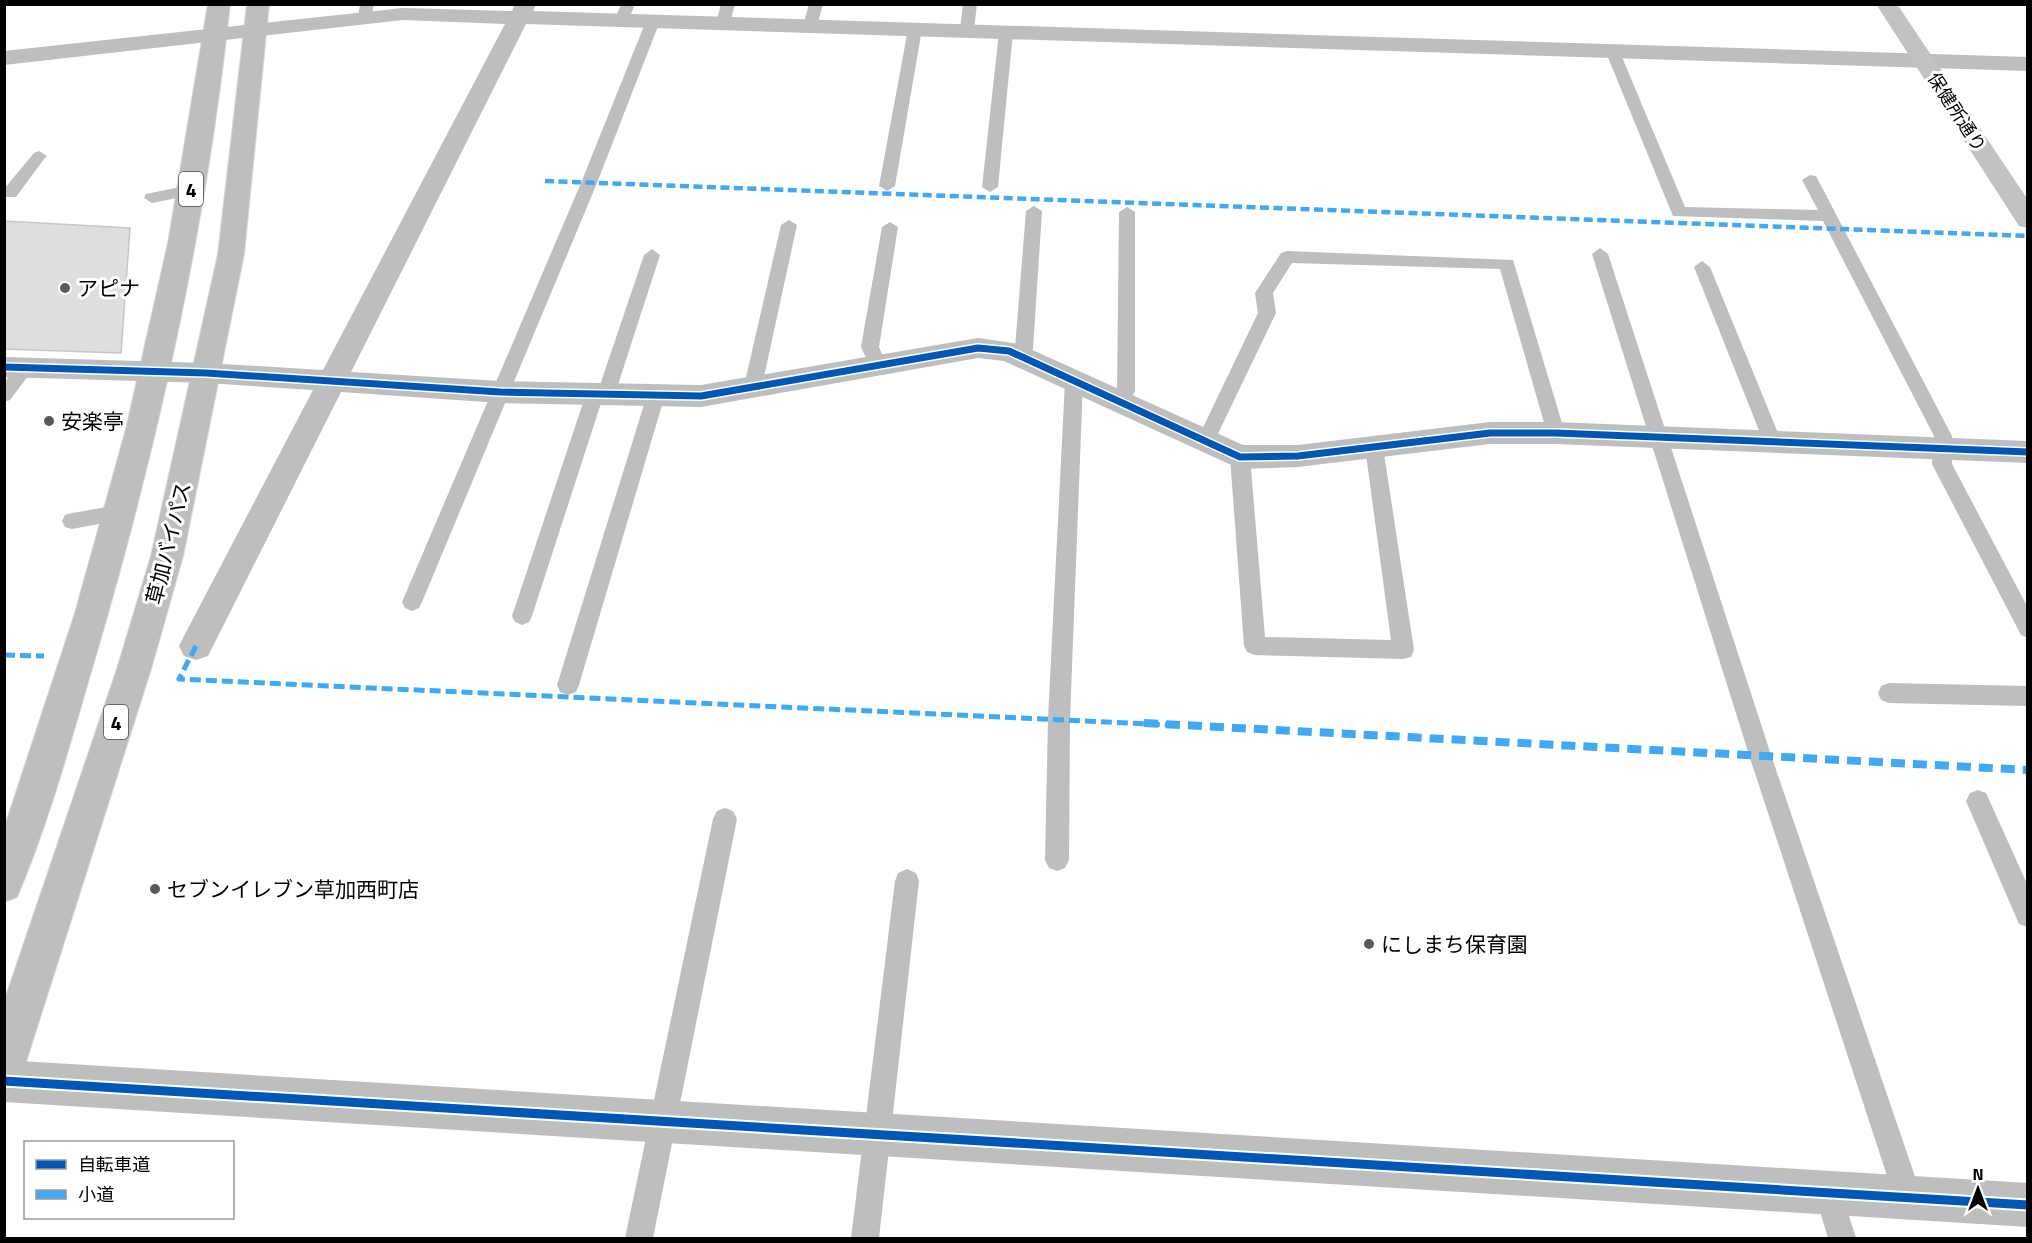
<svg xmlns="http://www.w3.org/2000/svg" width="2032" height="1243" font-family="'Titillium Web','Noto Sans JP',sans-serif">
	<rect width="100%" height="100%" fill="#fff"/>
	<path fill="#dedede" stroke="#c6c6c6" stroke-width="1.5" d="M 4,221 L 130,228 L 121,353 L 4,349 Z"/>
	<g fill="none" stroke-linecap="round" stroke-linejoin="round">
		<defs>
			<path id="highway" d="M 208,4 L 230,4 C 207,223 158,444 96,655 C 72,736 50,820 17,897 L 4,902 L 4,829 L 75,613 L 126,429 L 168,243 Z
				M 247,4 L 269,4 L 244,254 L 183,556 L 151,669 L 25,1065 L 19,1080 L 4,1085 L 4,1002 L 117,669 L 151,556 L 218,254 Z"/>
		</defs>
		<use href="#highway" stroke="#dbdbdb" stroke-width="2"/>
		<path fill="#bebebe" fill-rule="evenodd" d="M 360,4 L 374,4 L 370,20 L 360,20 L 358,17 Z
			M 621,4 L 635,4 L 629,19 L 622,23 L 615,19 Z
			M 721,4 L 735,4 L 730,23 L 723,27 L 716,23 Z
			M 809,4 L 823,4 L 817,26 L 810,30 L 803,26 Z
			M 963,4 L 977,4 L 974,30 L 967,34 L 960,30 Z
			M 653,17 L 660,21 L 597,183 L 422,602 L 419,608 L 412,611 L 405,608 L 402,602 L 581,183 L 646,21 Z
			M 915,25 L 922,29 L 895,186 L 887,191 L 879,186 L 908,29 Z
			M 1006,28 L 1013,32 L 998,187 L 990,192 L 982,187 L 999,32 Z
			M 1612,46 L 1619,50 L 1685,207 L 1818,210 L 1802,180 L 1810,175 L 1816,176 L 1952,436 L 1952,464 L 2028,608 L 2028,638 L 2021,635 L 1932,464 L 1934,436 L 1823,221 L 1673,216 L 1605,50 Z
			M 39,151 L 47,156 L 44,159 L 16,197 L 4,197 L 4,189 L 34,153 Z
			M 190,185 L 196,186 L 198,190 L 196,194 L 152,203 L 144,198 L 146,194 Z
			M 1034,206 L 1042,211 L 1033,349 L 1025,361 L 1013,361 L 1010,356 L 1015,348 L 1026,211 Z
			M 1127,207 L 1135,212 L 1135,391 L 1126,407 L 1112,407 L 1110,402 L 1117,390 L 1119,212 Z
			M 789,220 L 797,225 L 762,386 L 759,391 L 747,391 L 744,386 L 781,225 Z
			M 890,222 L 898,227 L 879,347 L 886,364 L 883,369 L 871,369 L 861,347 L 882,227 Z
			M 1600,248 L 1608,254 L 1772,758 L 1922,1197 L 1918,1207 L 1908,1211 L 1898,1207 L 1894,1197 L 1750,758 L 1592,254 Z
			M 652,249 L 660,255 L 615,394 L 612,399 L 602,400 L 532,616 L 529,622 L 522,625 L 515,622 L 512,616 L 586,394 L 589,389 L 599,388 L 644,255 Z
			M 1287,251 L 1513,260 L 1565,433 L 1563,438 L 1549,438 L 1547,433 L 1500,269 L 1292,263 L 1273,293 L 1276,313 L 1214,442 L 1212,447 L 1205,449 L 1198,447 L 1196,442 L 1258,313 L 1255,293 L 1281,253 Z
			M 1702,261 L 1710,267 L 1782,443 L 1780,448 L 1773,450 L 1766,448 L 1764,443 L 1694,267 Z
			M 25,361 L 31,363 L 34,368 L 10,400 L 4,402 C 4,385 7,367 25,361 Z
			M 1074,374 L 1080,376 L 1083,381 L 1070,719 L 1069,860 L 1065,868 L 1057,871 L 1049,868 L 1045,860 L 1048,719 L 1065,381 L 1068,376 Z
			M 656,388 L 662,390 L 665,395 L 579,685 L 576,692 L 568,695 L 560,692 L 557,685 L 647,395 L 650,390 Z
			M 1374,440 L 1381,442 L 1383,447 L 1414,650 L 1411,657 L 1403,659 L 1255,655 L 1247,652 L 1244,646 L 1230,457 L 1233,452 L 1240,450 L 1247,452 L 1250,457 L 1265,637 L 1391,640 L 1365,447 L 1367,442 Z
			M 118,505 L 125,507 L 128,513 L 125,519 L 72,529 L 65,527 L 62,521 L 65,515 L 72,513 Z
			M 1889,683 L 2028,686 L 2028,706 L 1889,703 L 1881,700 L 1878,693 L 1881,686 Z
			M 1978,790 L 1986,793 L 2028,886 L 2028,927 L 2019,924 L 1966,801 L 1970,793 Z
			M 725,808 L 733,811 L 737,819 L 653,1238 L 625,1238 L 713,819 L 717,811 Z
			M 907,869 L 916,873 L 919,881 L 879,1238 L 851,1238 L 895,881 L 898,873 Z
			M 1828,1178 L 1838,1182 L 1856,1238 L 1828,1238 L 1814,1192 L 1818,1182 Z"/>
		<path fill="#bebebe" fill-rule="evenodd" d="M 515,4 L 536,4 L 533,11 L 2028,57 L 2028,71 L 526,24 L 351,372 L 500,381 L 701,385 L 978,338 L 1019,344 L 1243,445 L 1298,445 L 1490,422 L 1556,422 L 2028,441 L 2028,463 L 1556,444 L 1490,444 L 1298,467 L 1240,469 L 1004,361 L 978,358 L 701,407 L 500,403 L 341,392 L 208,656 L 196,660 L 184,656 L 179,646 L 184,636 L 313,390 L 206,383 L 4,377 L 4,357 L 206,363 L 323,370 L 505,24 L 403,20 L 4,65 L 4,51 L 403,8 L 512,11 Z
			M 4,1060 L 2028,1183 L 2028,1227 L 4,1102 Z"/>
		<path fill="#c2c2c2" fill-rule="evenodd" d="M 1876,4 L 1897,4 L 2028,200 L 2028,228 L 2019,226 Z"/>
		<use href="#highway" fill="#bebebe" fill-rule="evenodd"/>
		<path stroke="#3fa9f5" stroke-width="4.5" stroke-dasharray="9 4.5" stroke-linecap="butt" d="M 545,181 L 2028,236"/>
		<path stroke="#3fa9f5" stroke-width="5" stroke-dasharray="11 5" stroke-linecap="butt" d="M 196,646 L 179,679 L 1172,725
			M 4,655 L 44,656"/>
		<path stroke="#3fa9f5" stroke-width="8" stroke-dasharray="14 8" stroke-linecap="butt" d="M 1144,723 L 2028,770"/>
		<defs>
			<path id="cycleway-far1" d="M 4,367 L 206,373 L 500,392 L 701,396 L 978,348 L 1009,351 L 1240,457 L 1298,456 L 1490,433 L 1556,433 L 2028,452"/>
			<path id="cycleway" d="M 4,1081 L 2028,1205"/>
		</defs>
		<use href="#cycleway-far1" stroke="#fff" stroke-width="10"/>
		<use href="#cycleway" stroke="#fff" stroke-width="13"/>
		<use href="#cycleway-far1" stroke="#0057b8" stroke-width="7"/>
		<use href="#cycleway" stroke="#0057b8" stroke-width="9"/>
	</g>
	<g fill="#595959" stroke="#fff" stroke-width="2">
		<circle cx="65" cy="288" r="6"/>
		<circle cx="49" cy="421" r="6"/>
		<circle cx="155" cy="889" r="6"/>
		<circle cx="1369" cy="944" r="6"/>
	</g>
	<g text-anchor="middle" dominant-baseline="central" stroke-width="6" stroke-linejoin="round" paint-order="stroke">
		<g font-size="18" fill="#000" stroke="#fff">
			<text transform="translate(1957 112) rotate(57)">保健所通り</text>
		</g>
		<g fill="#fff" stroke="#4c4c4c" stroke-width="1.5">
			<rect x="179" y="172" width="24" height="34" rx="4.5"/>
			<rect x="104" y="705" width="24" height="34" rx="4.5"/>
		</g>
		<g font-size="20" font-weight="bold" fill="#000">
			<text x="191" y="189">4</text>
			<text x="116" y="722">4</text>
		</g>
		<g font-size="21" fill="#000" stroke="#fff" text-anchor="start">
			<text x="77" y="288">アピナ</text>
			<text x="61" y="421">安楽亭</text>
			<text x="167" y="889">セブンイレブン草加西町店</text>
			<text x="1381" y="944">にしまち保育園</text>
		</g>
		<g font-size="21" fill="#000" stroke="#fff">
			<text transform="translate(168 543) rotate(-76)">草加バイパス</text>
		</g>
	</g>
	<rect width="2032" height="1243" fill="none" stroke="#000000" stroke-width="12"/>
	<rect x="24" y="1141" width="210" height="78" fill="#ffffff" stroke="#999999" stroke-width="1.5"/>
	<rect x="36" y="1160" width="30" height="9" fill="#0057b8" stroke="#999999" stroke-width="1.5"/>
	<text x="78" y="1171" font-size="18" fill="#000000">自転車道</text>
	<rect x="36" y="1190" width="30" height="9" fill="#3fa9f5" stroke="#999999" stroke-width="1.5"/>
	<text x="78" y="1201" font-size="18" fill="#000000">小道</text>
	<g transform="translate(1978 1189)" stroke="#ffffff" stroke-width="4.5" paint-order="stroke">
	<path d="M0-4.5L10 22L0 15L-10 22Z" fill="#000000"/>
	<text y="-9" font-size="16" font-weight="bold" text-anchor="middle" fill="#000000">N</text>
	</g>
</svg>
